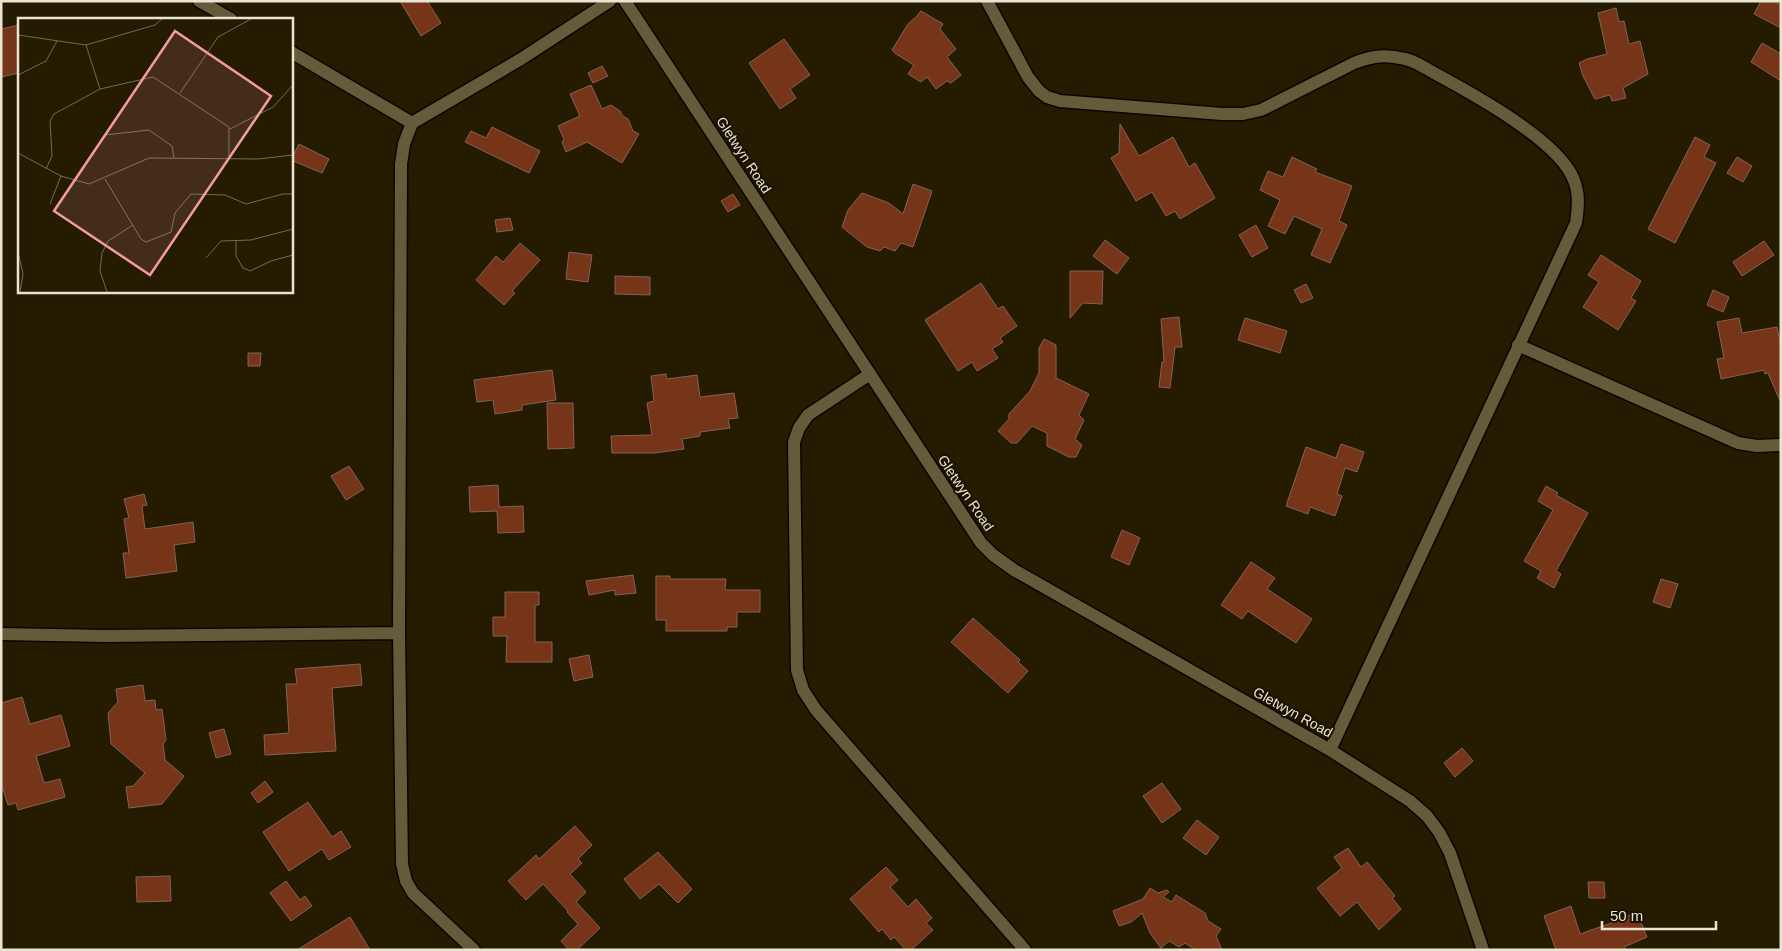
<svg xmlns="http://www.w3.org/2000/svg" width="1782" height="951" font-family="Arial,sans-serif">
	<rect width="100%" height="100%" fill="#251b00"/>
	<path fill="#763418" stroke="#856255" d="M 400,1 L 427,1 L 441,23 L 421,36 Z
		M 1761,1 L 1773,1 L 1781,5 L 1781,28 L 1754,14 Z
		M 1616,8 L 1619,22 L 1624,21 L 1629,44 L 1640,41 L 1648,74 L 1623,88 L 1626,98 L 1612,101 L 1610,95 L 1595,99 L 1583,76 L 1579,63 L 1587,59 L 1607,54 L 1598,13 Z
		M 921,11 L 943,24 L 940,29 L 956,49 L 947,57 L 961,75 L 951,83 L 947,81 L 936,89 L 927,77 L 921,82 L 908,74 L 914,65 L 896,54 L 892,50 L 908,24 L 917,16 Z
		M 19,25 L 19,73 L 1,77 L 1,29 Z
		M 784,39 L 810,75 L 790,89 L 796,98 L 780,109 L 749,63 Z
		M 1762,43 L 1781,54 L 1781,81 L 1751,62 Z
		M 602,66 L 608,76 L 593,83 L 588,73 Z
		M 591,85 L 602,109 L 611,105 L 620,111 L 623,116 L 628,119 L 633,131 L 639,134 L 622,163 L 587,142 L 566,152 L 562,142 L 564,139 L 558,126 L 580,116 L 570,94 Z
		M 1120,124 L 1139,156 L 1173,137 L 1189,167 L 1195,163 L 1215,198 L 1180,219 L 1175,211 L 1166,216 L 1152,192 L 1136,201 L 1111,158 L 1119,153 Z
		M 492,127 L 540,151 L 529,173 L 465,142 L 471,131 L 486,138 Z
		M 1695,137 L 1710,145 L 1704,157 L 1716,163 L 1675,243 L 1648,229 Z
		M 299,144 L 329,159 L 322,173 L 291,160 Z
		M 1292,157 L 1317,169 L 1315,172 L 1352,186 L 1339,221 L 1347,225 L 1330,263 L 1311,255 L 1322,229 L 1294,216 L 1285,234 L 1268,226 L 1280,200 L 1260,190 L 1268,171 L 1283,177 Z
		M 1737,157 L 1752,166 L 1743,182 L 1727,173 Z
		M 913,184 L 932,191 L 913,247 L 901,243 L 895,251 L 884,247 L 880,251 L 867,247 L 842,227 L 848,210 L 862,193 L 889,203 L 903,214 Z
		M 733,194 L 740,205 L 728,212 L 721,201 Z
		M 510,218 L 513,230 L 497,232 L 495,220 Z
		M 1256,225 L 1268,248 L 1252,257 L 1239,235 Z
		M 1105,240 L 1129,258 L 1117,274 L 1093,256 Z
		M 1764,241 L 1774,255 L 1742,276 L 1733,262 Z
		M 520,243 L 540,260 L 512,291 L 515,293 L 504,305 L 476,280 L 496,256 L 503,262 Z
		M 569,252 L 592,255 L 588,282 L 566,279 Z
		M 1601,255 L 1641,281 L 1631,298 L 1636,301 L 1618,330 L 1583,307 L 1599,282 L 1588,275 Z
		M 1070,271 L 1103,271 L 1102,304 L 1083,303 L 1070,318 Z
		M 615,276 L 650,277 L 650,295 L 615,294 Z
		M 981,283 L 998,309 L 1003,306 L 1017,326 L 1000,338 L 1003,342 L 992,349 L 998,358 L 977,371 L 972,362 L 958,371 L 925,320 Z
		M 1306,284 L 1313,298 L 1301,303 L 1294,290 Z
		M 1713,290 L 1729,297 L 1723,312 L 1707,305 Z
		M 1179,317 L 1182,347 L 1175,347 L 1170,388 L 1159,387 L 1162,362 L 1164,362 L 1161,319 Z
		M 1245,318 L 1287,331 L 1280,353 L 1238,340 Z
		M 1739,318 L 1742,333 L 1777,327 L 1781,346 L 1781,403 L 1768,373 L 1765,374 L 1764,370 L 1721,379 L 1717,359 L 1724,358 L 1717,322 Z
		M 1044,339 L 1056,345 L 1056,378 L 1089,394 L 1079,415 L 1084,420 L 1075,439 L 1082,445 L 1076,457 L 1069,457 L 1047,446 L 1047,433 L 1032,426 L 1017,443 L 1011,443 L 998,431 L 1009,419 L 1009,414 L 1030,391 L 1039,373 L 1039,348 Z
		M 248,353 L 261,353 L 260,366 L 248,366 Z
		M 552,370 L 556,400 L 522,405 L 522,410 L 495,414 L 493,400 L 477,402 L 474,380 Z
		M 666,374 L 667,379 L 697,375 L 700,397 L 734,393 L 738,418 L 728,419 L 730,428 L 700,432 L 700,436 L 682,439 L 684,449 L 654,453 L 612,453 L 611,436 L 652,435 L 647,403 L 654,401 L 651,376 Z
		M 547,403 L 573,403 L 574,448 L 548,449 Z
		M 1341,444 L 1364,452 L 1357,472 L 1345,468 L 1337,494 L 1342,496 L 1335,516 L 1310,507 L 1308,514 L 1286,506 L 1306,447 L 1336,458 Z
		M 349,466 L 364,489 L 346,500 L 331,476 Z
		M 498,485 L 499,507 L 523,506 L 524,532 L 498,533 L 497,511 L 470,512 L 469,487 Z
		M 1546,486 L 1558,493 L 1556,495 L 1588,513 L 1556,571 L 1561,574 L 1554,588 L 1537,578 L 1541,571 L 1524,561 L 1553,510 L 1538,501 Z
		M 144,494 L 147,505 L 142,506 L 145,529 L 193,522 L 195,542 L 174,545 L 177,571 L 126,578 L 123,553 L 129,553 L 124,519 L 129,518 L 124,499 Z
		M 1122,530 L 1140,538 L 1129,565 L 1111,557 Z
		M 1251,562 L 1275,578 L 1267,589 L 1312,619 L 1296,643 L 1248,611 L 1242,619 L 1221,605 Z
		M 633,575 L 636,593 L 615,595 L 615,590 L 589,595 L 586,581 Z
		M 656,576 L 670,576 L 670,579 L 726,579 L 725,590 L 760,590 L 760,612 L 737,612 L 737,627 L 727,627 L 727,631 L 666,631 L 666,620 L 656,620 Z
		M 1661,579 L 1678,584 L 1670,608 L 1653,602 Z
		M 505,592 L 539,592 L 539,605 L 535,605 L 535,642 L 552,642 L 552,662 L 506,662 L 507,636 L 493,636 L 493,617 L 505,617 Z
		M 973,618 L 1020,660 L 1018,662 L 1028,671 L 1008,693 L 951,642 Z
		M 589,655 L 593,677 L 574,681 L 569,659 Z
		M 360,664 L 362,685 L 332,688 L 336,751 L 265,755 L 264,735 L 289,733 L 286,684 L 297,684 L 295,669 Z
		M 143,685 L 145,701 L 155,700 L 156,710 L 162,709 L 166,740 L 163,744 L 165,760 L 184,776 L 162,804 L 129,808 L 126,787 L 133,786 L 145,773 L 111,744 L 108,713 L 118,702 L 116,689 Z
		M 22,697 L 30,724 L 61,715 L 70,746 L 36,756 L 44,783 L 60,779 L 65,797 L 18,810 L 16,803 L 8,805 L 1,783 L 1,703 Z
		M 224,729 L 231,754 L 216,758 L 209,733 Z
		M 1462,748 L 1473,761 L 1455,777 L 1444,763 Z
		M 265,781 L 273,792 L 258,803 L 251,793 Z
		M 1162,783 L 1181,809 L 1162,823 L 1143,796 Z
		M 308,802 L 332,837 L 341,831 L 351,847 L 329,860 L 322,849 L 289,871 L 263,832 Z
		M 1197,820 L 1219,837 L 1206,855 L 1183,838 Z
		M 575,826 L 592,845 L 578,859 L 582,863 L 570,874 L 586,892 L 576,902 L 600,928 L 577,950 L 569,950 L 561,941 L 578,924 L 567,912 L 568,911 L 543,884 L 526,900 L 508,881 L 536,855 L 539,859 Z
		M 1348,848 L 1361,867 L 1367,862 L 1395,896 L 1392,898 L 1401,909 L 1379,930 L 1357,902 L 1340,916 L 1317,888 L 1342,868 L 1334,857 Z
		M 658,852 L 692,889 L 678,903 L 659,884 L 640,899 L 624,879 Z
		M 886,867 L 898,880 L 890,887 L 908,907 L 916,899 L 932,918 L 926,923 L 933,930 L 911,950 L 906,950 L 894,937 L 891,940 L 882,929 L 879,932 L 850,899 Z
		M 170,876 L 171,901 L 137,902 L 136,877 Z
		M 286,881 L 300,900 L 305,896 L 312,906 L 291,921 L 270,893 Z
		M 1588,882 L 1604,882 L 1605,898 L 1589,898 Z
		M 1150,888 L 1158,893 L 1167,890 L 1169,892 L 1163,897 L 1172,902 L 1176,895 L 1205,913 L 1208,921 L 1221,929 L 1216,936 L 1222,950 L 1196,950 L 1185,943 L 1179,947 L 1169,941 L 1161,948 L 1150,933 L 1142,913 L 1131,922 L 1119,926 L 1113,911 L 1143,899 Z
		M 1571,906 L 1580,934 L 1617,921 L 1617,920 L 1637,912 L 1647,937 L 1624,947 L 1625,950 L 1556,950 L 1544,916 Z
		M 350,917 L 370,950 L 297,950 Z"/>
	<g fill="none" stroke-linecap="round" stroke-linejoin="round">
		<defs>
			<path id="minor" d="M 199,1 L 231,19
				M 625,1 L 981,543 L 993,555 L 1014,570 L 1330,750 L 1410,801 L 1427,816 L 1439,832 L 1450,853 L 1483,950
				M 987,1 L 1028,77 L 1039,91 L 1047,97 L 1060,101 L 1222,114 L 1243,114 L 1261,110 L 1354,63 C 1372,56 1386,54 1405,59 C 1416,61 1426,69 1436,74 C 1473,94 1557,140 1573,178 C 1580,193 1578,208 1576,223 L 1330,750
				M 291,52 L 412,123
				M 1518,345 L 1738,443 L 1757,446 L 1781,445
				M 870,374 L 808,415 L 799,428 L 794,442 L 797,670 L 803,690 L 816,710 L 1025,950
				M 1,634 L 105,636 L 399,633
				M 474,950 L 413,893 L 406,881 L 402,864 L 399,633 L 401,164 L 404,144 L 412,123 L 521,59 L 610,1"/>
		</defs>
		<use href="#minor" stroke="#0e0500" stroke-width="15"/>
		<use href="#minor" stroke="#655a39" stroke-width="12"/>
	</g>
	<g text-anchor="middle" dominant-baseline="central" stroke-width="4" stroke-linejoin="round" paint-order="stroke">
		<g font-size="14" fill="#eae4d2" stroke="#1a1200">
			<text transform="translate(744 155) rotate(57)">Gletwyn Road</text>
			<text transform="translate(966 493) rotate(56)">Gletwyn Road</text>
			<text transform="translate(1293 712) rotate(29)">Gletwyn Road</text>
		</g>
	</g>
	<g transform="translate(18 18)">
		<rect width="275" height="275" fill="#251b00"/>
		<path fill="none" stroke="#746b54" stroke-width="1" d="M 0,17 L 68,27 L 82,71M 68,27 L 137,7 L 144,1M 0,57 L 28,43 L 39,23M 162,75 L 200,19 L 233,1M 212,111 L 255,89 L 275,67M 87,117 L 131,112 L 154,128 L 156,140M 0,135 L 43,158 L 71,166 L 131,140 L 240,141 L 275,137M 28,151 L 34,138 L 32,103 L 36,96 L 82,71 L 135,59 L 211,109 L 211,141M 87,161 L 123,221 L 128,224 L 153,214 L 157,195 L 173,176 L 207,177 L 228,186 L 265,176 L 275,176M 32,186 L 43,158M 218,223 L 218,238 L 225,250 L 232,253 L 253,243 L 275,237M 0,234 L 5,256 L 2,274M 188,240 L 203,223 L 233,222 L 275,211M 89,274 L 82,253 L 84,235 L 90,223 L 115,207"/>
		<path fill="#f49aa4" fill-opacity="0.15" stroke="#f49aa4" stroke-width="2.5" d="M 157,13 L 253,78 L 132,257 L 36,193 Z"/>
		<rect width="275" height="275" fill="none" stroke="#eae4d2" stroke-width="2.5"/>
	</g>
	<rect width="1782" height="951" fill="none" stroke="#eae4d2" stroke-width="5"/>
	<path d="M1602 921v8h114v-8" fill="none" stroke="#eae4d2" stroke-width="2.5"/>
	<text x="1610" y="921" font-size="15" fill="#eae4d2" stroke="#1a1200" stroke-width="4" paint-order="stroke">50 m</text>
</svg>
